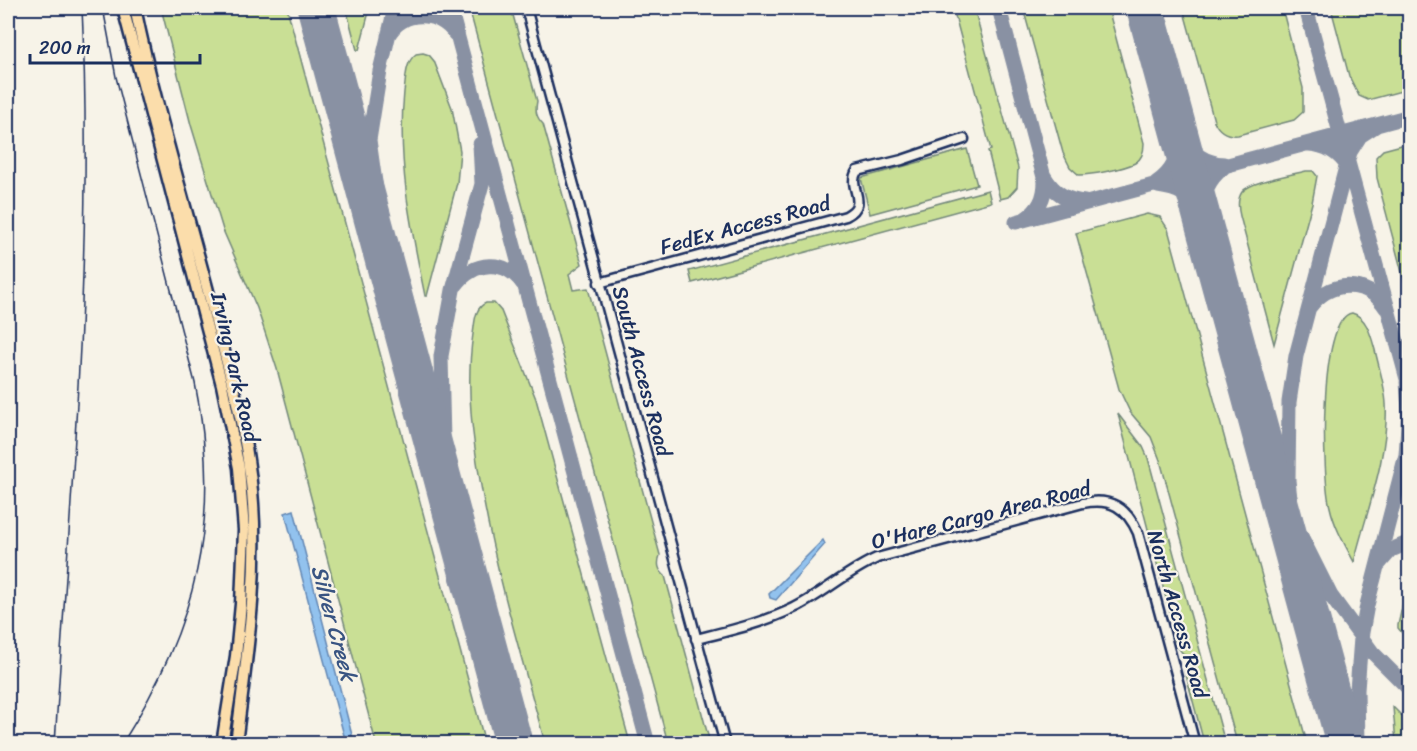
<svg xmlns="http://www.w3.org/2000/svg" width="1417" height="751" font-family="Sriracha,sans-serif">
	<rect width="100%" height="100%" fill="#f7f3e8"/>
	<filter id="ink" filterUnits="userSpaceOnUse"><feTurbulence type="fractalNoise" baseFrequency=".0167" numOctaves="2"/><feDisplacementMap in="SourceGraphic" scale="12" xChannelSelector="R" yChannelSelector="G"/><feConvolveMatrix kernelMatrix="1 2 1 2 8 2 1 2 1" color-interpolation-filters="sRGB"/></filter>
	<g filter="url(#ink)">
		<path fill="#c9df95" stroke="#72877a" stroke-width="1.5" d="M 161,8 L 287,8 L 485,743 L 376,743 L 277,369 L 257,308 L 223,230 L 191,125 Z
			M 346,8 L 370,8 L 359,50 L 357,50 Z
			M 469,8 L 511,8 L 537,101 C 535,111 536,117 543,124 L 582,264 L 569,274 L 573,290 L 588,288 L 660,555 C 657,564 658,570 665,576 L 710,743 L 668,743 Z
			M 953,8 L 974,8 L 1018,168 L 1017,187 L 1008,197 L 1000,199 L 988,151 L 991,150 Z
			M 1023,8 L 1108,8 L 1144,143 C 1144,151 1142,159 1135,163 C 1123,169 1092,175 1079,175 L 1070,167 L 1063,153 Z
			M 1183,8 L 1282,8 L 1303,88 L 1303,112 L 1294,120 L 1238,135 C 1227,136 1219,132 1214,121 Z
			M 1331,8 L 1409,8 L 1409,89 L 1368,100 L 1359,96 L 1349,76 Z
			M 423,53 L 429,55 L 434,61 L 452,108 L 460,151 L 457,183 L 427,296 L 425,296 C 411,228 397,162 404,92 C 406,79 405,62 416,54 Z
			M 1409,143 L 1410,143 L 1409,299 L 1377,178 L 1376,157 L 1383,150 Z
			M 967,149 L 977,185 L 870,214 L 861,178 Z
			M 1306,171 L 1313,171 L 1317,176 L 1312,203 L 1274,344 L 1240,216 C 1238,208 1237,199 1242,192 C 1251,181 1291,175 1306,171 Z
			M 988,190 L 991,202 L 692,283 L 689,271 Z
			M 1147,214 L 1160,217 L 1168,229 L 1307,743 L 1237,743 L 1160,460 L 1151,437 L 1130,412 L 1119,389 L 1076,233 Z
			M 203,286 C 222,361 243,435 249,513 C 256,590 241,668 231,743 L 225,743 L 248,550 Z
			M 486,303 L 494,303 L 501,311 L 536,399 L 630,743 L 545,743 C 523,662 498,580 483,497 C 473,442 465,389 473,334 C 475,323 474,308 486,303 Z
			M 1352,313 C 1367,317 1371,336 1375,350 C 1379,368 1385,386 1386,404 C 1389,455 1366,513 1354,562 C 1345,545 1334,526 1330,507 C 1322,479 1318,318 1352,313 Z
			M 1118,414 L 1143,447 L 1148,458 L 1225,743 L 1204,743 L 1185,671 L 1188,666 L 1187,657 C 1179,652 1172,637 1173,627 C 1174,618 1176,618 1169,610 Z
			M 1409,576 L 1409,641 L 1398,628 L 1398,625 Z
			M 1393,707 L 1409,723 L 1409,743 L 1396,743 Z"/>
		<path fill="#92c2ee" stroke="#6287b4" stroke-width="1.5" d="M 294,510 L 353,739 L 355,743 L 346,743 L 285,513 Z
			M 823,540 L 825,544 L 776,600 L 770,598 L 769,594 Z"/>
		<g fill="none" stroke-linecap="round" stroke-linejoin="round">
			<path stroke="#8991a3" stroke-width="15" d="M 395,8 L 380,71 L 369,140 L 383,238 L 397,307
				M 450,8 L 648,744
				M 999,8 L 1045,181 C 1045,198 1039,210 1025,219
				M 1306,8 L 1410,390
				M 388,36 C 403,9 439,10 455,34
				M 1180,138 C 1193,153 1204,163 1224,164
				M 1309,144 C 1326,145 1339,153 1348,167
				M 1044,176 C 1053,192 1066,201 1085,202
				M 1156,183 C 1173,172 1178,158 1180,138
				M 1158,186 C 1180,189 1187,194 1200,211
				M 1200,211 C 1204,193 1208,180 1223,168
				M 1016,222 L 1410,116
				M 456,285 C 474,261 505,258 523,284
				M 1309,308 C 1329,280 1367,278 1386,308
				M 1255,413 L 1285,501
				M 1300,534 L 1331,596 L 1372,652 L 1410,690
				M 1378,565 L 1391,550 L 1410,542
				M 467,568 L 443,441 L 441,356 L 453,290 L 482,184 L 480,144
				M 1310,615 L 1292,518 L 1288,480 L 1289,402 L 1296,356 L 1350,152 L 1360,136 L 1377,125
				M 1358,744 L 1357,690 L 1361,638 L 1367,605 L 1406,455 L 1409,410 L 1407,382"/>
			<path stroke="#8991a3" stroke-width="38" d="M 316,8 L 514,744
				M 1145,8 L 1345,744"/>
			<defs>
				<path id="minor" d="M 526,8 L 725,744
					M 599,283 L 846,216 C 871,203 846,188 857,171 L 902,160 L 964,139
					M 696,639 C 729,631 763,623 794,608 C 823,594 847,571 877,558 L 1083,503 C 1111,497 1127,508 1138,533 L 1195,744"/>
				<path id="major" d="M 123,8 L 222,385 L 239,468 L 244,530 L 241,604 L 236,656 L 222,744
					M 135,8 C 156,109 187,210 213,310 C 229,370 246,429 252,491 C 260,576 246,660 236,744"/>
			</defs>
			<use href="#minor" stroke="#1b2f5e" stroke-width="13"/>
			<use href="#major" stroke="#1b2f5e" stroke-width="15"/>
			<use href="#minor" stroke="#f7f3e8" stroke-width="8"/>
			<use href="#major" stroke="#fbddab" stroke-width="10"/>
			<path stroke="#1b2f5e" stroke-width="1.5" d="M 103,8 L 116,77 L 195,383 C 223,519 196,627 122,744
				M 55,744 C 70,499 94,253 82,8"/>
		</g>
	</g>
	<g text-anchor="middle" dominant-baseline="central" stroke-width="4.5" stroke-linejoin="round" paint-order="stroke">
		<g font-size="21" fill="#1b2f5e" stroke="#f7f3e8">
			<text transform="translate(745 225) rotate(-15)">FedEx Access Road</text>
			<text transform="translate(235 367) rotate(77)">Irving Park Road</text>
			<text transform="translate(642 371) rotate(75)">South Access Road</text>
			<text transform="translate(981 515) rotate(-14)">O'Hare Cargo Area Road</text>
			<text transform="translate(1178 614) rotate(74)">North Access Road</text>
		</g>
		<g font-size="22" font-style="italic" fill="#395482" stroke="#f7f3e8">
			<text transform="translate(334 623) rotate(75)">Silver Creek</text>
		</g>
	</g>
	<rect width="1417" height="751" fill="none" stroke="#f7f3e8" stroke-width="30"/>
	<rect x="15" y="15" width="1387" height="721" fill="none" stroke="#1b2f5e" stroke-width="2" filter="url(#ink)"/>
	<path d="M30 54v9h170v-9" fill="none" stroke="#1b2f5e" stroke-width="3"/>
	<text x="39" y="54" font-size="18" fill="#1b2f5e" stroke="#f7f3e8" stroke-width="4.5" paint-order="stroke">200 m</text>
</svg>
